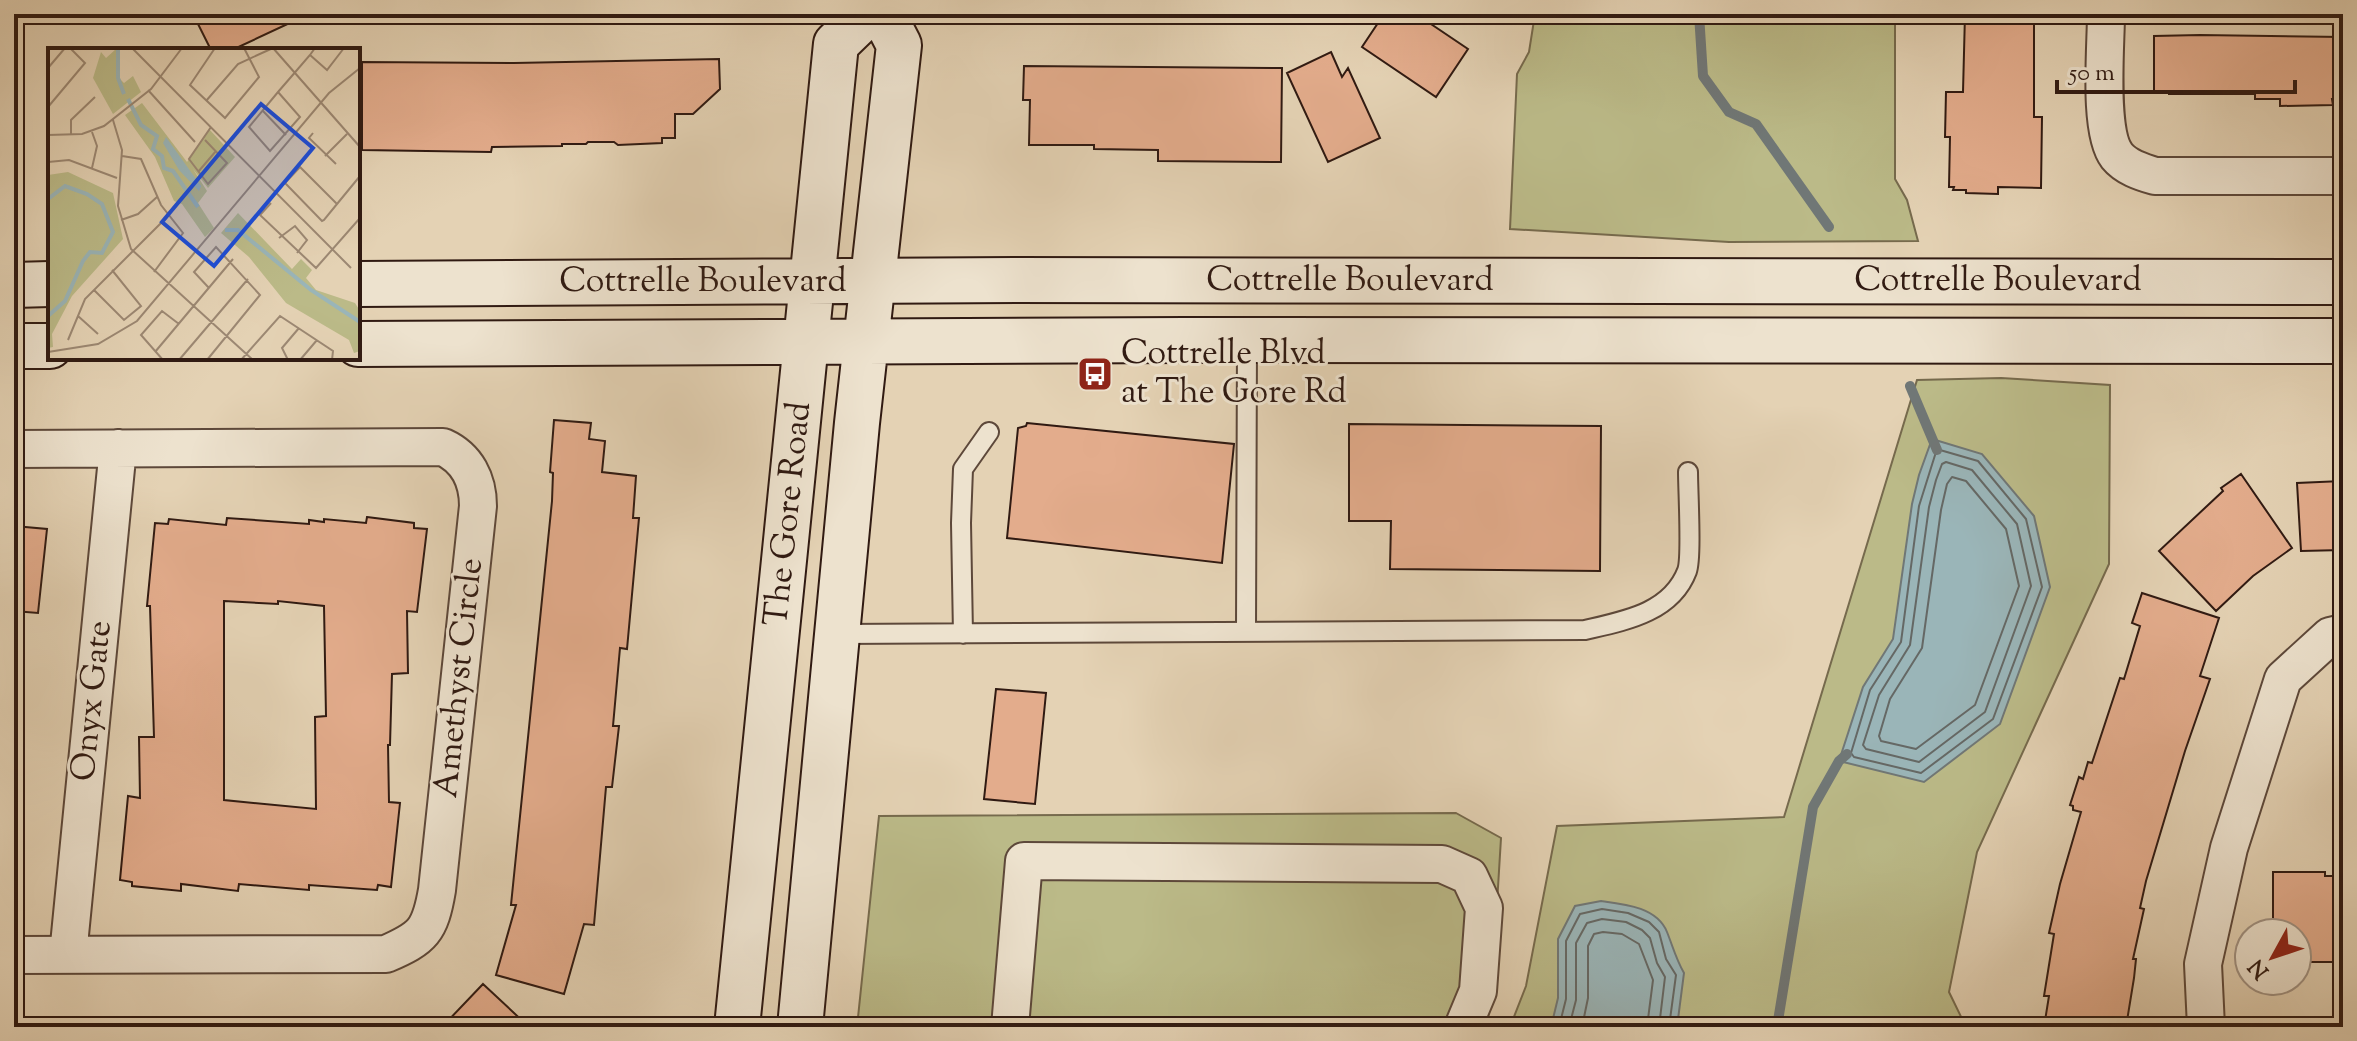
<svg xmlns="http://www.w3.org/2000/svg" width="2357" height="1041" font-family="'Sorts Mill Goudy',serif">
	<rect width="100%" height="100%" fill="#e4d2b4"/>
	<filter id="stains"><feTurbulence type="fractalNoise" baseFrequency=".0025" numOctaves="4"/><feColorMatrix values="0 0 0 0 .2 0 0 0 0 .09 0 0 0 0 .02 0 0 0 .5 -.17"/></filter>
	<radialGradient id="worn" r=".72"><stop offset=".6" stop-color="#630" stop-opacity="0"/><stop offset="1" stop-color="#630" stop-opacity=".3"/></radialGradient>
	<path fill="#bbba88" stroke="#766a4d" stroke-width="2" d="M 1535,14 L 1895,14 L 1895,179 L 1907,200 L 1918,241 L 1729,242 L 1510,229 L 1517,74 L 1529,52 Z
		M 2001,378 L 2110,385 L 2109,564 L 1977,852 L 1949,992 L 1966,1027 L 1510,1027 L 1526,986 L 1557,826 L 1784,817 L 1917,380 Z
		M 1456,813 L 1501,838 L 1491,1002 L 1486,1027 L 857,1027 L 879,816 Z"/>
	<path fill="#9ab5b8" stroke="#707776" stroke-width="2" d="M 1932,439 L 1982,454 L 2034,516 L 2050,587 L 2000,724 L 1924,782 L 1839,761 L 1863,687 L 1893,639 L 1912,504 L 1919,475 Z
		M 1601,901 C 1624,904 1657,907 1667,932 C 1673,947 1676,959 1684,973 L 1677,1027 L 1551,1027 L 1558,998 L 1558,939 L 1575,906 Z"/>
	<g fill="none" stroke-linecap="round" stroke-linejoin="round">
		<path stroke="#656865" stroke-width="2" d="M 1940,450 L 1978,461 L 2026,519 L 2042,587 L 1993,719 L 1921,773 L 1854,757 L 1851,753 L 1870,690 L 1901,642 L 1919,506 L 1936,452 Z
			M 1946,462 L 1972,470 L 2017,524 L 2031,586 L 1985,712 L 1919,762 L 1866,749 L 1863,745 L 1879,695 L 1910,645 L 1929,507 L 1936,480 L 1942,464 Z
			M 1952,477 L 1966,481 L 2006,529 L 2019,586 L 1975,705 L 1916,749 L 1881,741 L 1879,736 L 1890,699 L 1922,648 L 1941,510 L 1947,484 Z
			M 1559,1027 L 1566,999 L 1566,941 L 1580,914 L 1602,909 L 1628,913 L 1649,922 L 1659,932 L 1666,959 L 1676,975 L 1669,1027
			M 1569,1027 L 1576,1000 L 1576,943 L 1587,923 L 1602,919 L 1626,922 L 1642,930 L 1650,938 L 1657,963 L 1665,977 L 1659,1027
			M 1582,1027 L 1588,998 L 1588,946 L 1594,934 L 1603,932 L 1622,934 L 1639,944 L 1653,980 L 1647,1027"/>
		<path stroke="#707776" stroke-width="10" d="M 1699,14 L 1703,76 L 1729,112 L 1756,124 L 1829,227
			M 1910,386 L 1937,450
			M 1777,1027 L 1813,807 L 1839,761 L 1847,754"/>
	</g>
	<path fill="#e3ac8c" stroke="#301a12" stroke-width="2" fill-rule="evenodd" d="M 193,14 L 309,14 L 232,50 L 211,50 Z
		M 1384,14 L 1416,14 L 1468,49 L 1436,97 L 1362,47 Z
		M 1965,14 L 2034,14 L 2034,117 L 2042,117 L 2041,188 L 1998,187 L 1998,194 L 1966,193 L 1966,190 L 1953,190 L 1954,187 L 1949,187 L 1950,137 L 1945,137 L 1946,92 L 1963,92 Z
		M 2200,35 L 2343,37 L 2343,99 L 2332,99 L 2333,105 L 2280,106 L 2280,99 L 2255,99 L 2255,94 L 2169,94 L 2169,91 L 2154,91 L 2154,36 Z
		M 1331,52 L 1342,77 L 1348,68 L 1380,138 L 1328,162 L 1287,73 Z
		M 719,59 L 720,89 L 693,114 L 675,114 L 675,138 L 662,138 L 662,143 L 618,145 L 614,142 L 588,142 L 586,144 L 562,144 L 562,146 L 492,147 L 491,152 L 362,150 L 362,62 L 514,63 Z
		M 1024,66 L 1282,68 L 1281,162 L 1158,161 L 1158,150 L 1094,149 L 1094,145 L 1029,145 L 1030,100 L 1023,100 Z
		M 554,420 L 591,423 L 589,439 L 605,441 L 602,472 L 636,476 L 633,518 L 639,518 L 627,649 L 620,648 L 613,726 L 619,726 L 612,787 L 606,787 L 594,925 L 584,924 L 564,994 L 496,975 L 516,905 L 511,905 L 552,501 L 553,473 L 550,472 Z
		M 1027,423 L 1234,444 L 1222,563 L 1007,538 L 1018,428 L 1026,426 Z
		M 1349,424 L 1601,426 L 1600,571 L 1390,569 L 1391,521 L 1349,521 Z
		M 2241,474 L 2292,548 L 2253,576 L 2216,611 L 2159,551 L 2223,491 L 2221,488 Z
		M 2342,481 L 2343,550 L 2301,551 L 2297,483 Z
		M 367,517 L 414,523 L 414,528 L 427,529 L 417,612 L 407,611 L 408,673 L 392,674 L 390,745 L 388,745 L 389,802 L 400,803 L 391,887 L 378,885 L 377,890 L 309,885 L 309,890 L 239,884 L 238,891 L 181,884 L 181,891 L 132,886 L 132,882 L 120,880 L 128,796 L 140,798 L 139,737 L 154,737 L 150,606 L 147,606 L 155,523 L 168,524 L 169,519 L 226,525 L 227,518 L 309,524 L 309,520 L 324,522 L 324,519 L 366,523 ZM 224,601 L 278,604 L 278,601 L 324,606 L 326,716 L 315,717 L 316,809 L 224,800 Z
		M 14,526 L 47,529 L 38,613 L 14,611 Z
		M 2142,593 L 2219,618 L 2200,676 L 2210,679 L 2185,751 L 2146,881 L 2140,908 L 2144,909 L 2133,959 L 2136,959 L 2134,978 L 2126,1027 L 2044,1027 L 2049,996 L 2044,996 L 2054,934 L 2049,933 L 2060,884 L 2081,812 L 2073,810 L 2073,806 L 2070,805 L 2079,777 L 2083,779 L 2088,762 L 2092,763 L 2120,678 L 2124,679 L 2140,626 L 2132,623 Z
		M 996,689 L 1046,693 L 1035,804 L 984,799 Z
		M 2273,872 L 2325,872 L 2325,876 L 2343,876 L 2343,962 L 2297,962 L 2297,933 L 2273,933 Z
		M 483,984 L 529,1027 L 442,1027 Z"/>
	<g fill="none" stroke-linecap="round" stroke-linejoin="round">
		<defs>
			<path id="lane" d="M 1246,632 L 1247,341
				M 839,634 L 1585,630 C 1624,621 1671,613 1687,571 C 1692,558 1688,491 1688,472
				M 963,634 L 961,523 L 963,469 L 989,432"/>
			<path id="street" d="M 2106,14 C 2106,46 2098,132 2117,156 C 2126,167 2141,172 2155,176 L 2343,176
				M 14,449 L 443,447 C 467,458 478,480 478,506 L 437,890 C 430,931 423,938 386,954 L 14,955
				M 68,955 L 118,448
				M 1010,1027 L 1024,861 L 1442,864 L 1469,876 L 1484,908 L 1478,991 L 1463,1027
				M 2206,1027 L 2203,964 L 2229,848 L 2283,679 L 2330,636 L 2343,633"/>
			<path id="secondary" d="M 358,284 L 1016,280 L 2343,282
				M 14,285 L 50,284
				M 358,344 L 1186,340 L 2343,341
				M 14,346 L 50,346
				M 737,1027 L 836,44 L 867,14
				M 800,1027 L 857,423 L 899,45 L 883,14"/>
		</defs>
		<use href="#lane" stroke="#5d483a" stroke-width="22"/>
		<use href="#street" stroke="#5d483a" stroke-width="40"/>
		<use href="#secondary" stroke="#301a12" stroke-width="48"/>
		<use href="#lane" stroke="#ede2ce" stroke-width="18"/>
		<use href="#street" stroke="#ede2ce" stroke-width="36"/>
		<use href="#secondary" stroke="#ede2ce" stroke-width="44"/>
	</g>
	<defs>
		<symbol id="bus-square" viewBox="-11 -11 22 22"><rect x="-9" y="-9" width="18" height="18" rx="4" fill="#8f2418" stroke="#ede2ce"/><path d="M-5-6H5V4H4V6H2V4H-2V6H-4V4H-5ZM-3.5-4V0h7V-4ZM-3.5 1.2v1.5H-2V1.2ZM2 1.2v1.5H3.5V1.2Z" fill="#fff"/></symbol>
	</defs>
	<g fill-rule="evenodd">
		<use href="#bus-square" x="1075" y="354" width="40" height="40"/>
	</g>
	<g text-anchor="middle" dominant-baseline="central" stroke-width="6" stroke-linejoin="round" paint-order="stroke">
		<g font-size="34" fill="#301a12" stroke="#ede2ce">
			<text x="1350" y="281">Cottrelle Boulevard</text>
			<text x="1998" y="281">Cottrelle Boulevard</text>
			<text x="703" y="282">Cottrelle Boulevard</text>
			<text transform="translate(789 514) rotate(-84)">The Gore Road</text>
			<text transform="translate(460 678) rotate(-84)">Amethyst Circle</text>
			<text transform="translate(93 701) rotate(-84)">Onyx Gate</text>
		</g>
		<g font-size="34" fill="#301a12" stroke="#ede2ce" text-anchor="start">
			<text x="1121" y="354">Cottrelle Blvd<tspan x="1121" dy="39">at The Gore Rd</tspan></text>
		</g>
	</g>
	<g transform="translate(48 48)">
		<rect width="312" height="312" fill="#e4d2b4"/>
		<path d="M 68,1 L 70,29 L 76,35 L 85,28 L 93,44 L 65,66 L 45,30 L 53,4 L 58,10 ZM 94,55 L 139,114 L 161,81 L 187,109 L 160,140 L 145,121 L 159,143 L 150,155 L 166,180 L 157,189 L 134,156 L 126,153 L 107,109 L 77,67 ZM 20,124 L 65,145 L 75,191 L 24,248 L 4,286 L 5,299 L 0,300 L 0,127 ZM 190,165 L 244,221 L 253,211 L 264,222 L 258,230 L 268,242 L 307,255 L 312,263 L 312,303 L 306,305 L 301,292 L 238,255 L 201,209 L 173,185 Z" fill="#bbba88"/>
		<path d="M 118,89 L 153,138 L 151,143 L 131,122 L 115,95 Z" fill="#9ab5b8"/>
		<path fill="none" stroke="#9ab5b8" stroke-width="4" d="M 70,0 L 70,30 L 76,46M 80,51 L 93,77 L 109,88 L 105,101 L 114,108 L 116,120 L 125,123 L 150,159M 0,151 L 17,138 L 39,146 L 54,156 L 65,184 L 54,205 L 42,204 L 35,213 L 17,253 L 0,268M 177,182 L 190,182 L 263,242 L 312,274"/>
		<path fill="none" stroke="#9c8873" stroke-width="2" d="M 84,0 L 303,220M 167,0 L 142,37 L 177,70 L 211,29 L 196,0M 225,0 L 312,99M 262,7 L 279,22 L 296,0M 0,20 L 17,0M 100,42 L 147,94M 230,44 L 252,69 L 222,103 L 201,79 L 230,44 L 243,29 L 262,7 L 267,0M 158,53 L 190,16 L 225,0M 0,59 L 37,15 L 22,0M 215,63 L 238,87M 65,72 L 74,102 L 70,158 L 83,201 L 205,312M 265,85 L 261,90 L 288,116M 23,86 L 23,72 L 47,49M 0,87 L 34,86 L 56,78 L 103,41 L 134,0M 157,92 L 179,115 L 160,136 L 141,111 L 163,79M 74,108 L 93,111 L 113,157 L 135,185 L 106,224M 277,108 L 299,86M 0,114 L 21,112 L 69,130M 44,120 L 49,98 L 44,84M 150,124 L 168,103M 223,155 L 212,167 L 268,220 L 312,170M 289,156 L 252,119 L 237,135 L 274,173 L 276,172 L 289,156 L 312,128M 73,172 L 90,166 L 109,149M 231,190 L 247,178 L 259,192 L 249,205M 46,242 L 76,272 L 93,258 L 64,222M 30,268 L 50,286M 20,292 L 37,251 L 121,167M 0,304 L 50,296 L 89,273 L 281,45 L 312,20M 107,304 L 185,211M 115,312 L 93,287 L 114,263 L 131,276M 131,312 L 200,231M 159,312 L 212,247 L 168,199 L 146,224 L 161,240M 193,312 L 232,268 L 285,303 L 284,312M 240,312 L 234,300 L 251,280M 252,312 L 269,292"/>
		<path fill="#1d4ed8" fill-opacity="0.15" stroke="#1d4ed8" stroke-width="4" d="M 213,56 L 265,100 L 166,218 L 114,174 Z"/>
		<rect width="312" height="312" fill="none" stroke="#301a12" stroke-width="4"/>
	</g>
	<rect width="2357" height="1041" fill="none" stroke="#e4d2b4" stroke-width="48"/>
	<rect x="16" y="16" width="2325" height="1009" fill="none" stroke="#301a12" stroke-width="4"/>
	<rect x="24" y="24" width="2309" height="993" fill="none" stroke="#301a12" stroke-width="2"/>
	<g transform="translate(2273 957) rotate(230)"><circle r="38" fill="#ede2ce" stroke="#a19283" stroke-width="2"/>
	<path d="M0-6L14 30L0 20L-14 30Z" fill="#8f2418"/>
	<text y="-12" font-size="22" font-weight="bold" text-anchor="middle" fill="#301a12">N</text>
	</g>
	<path d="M2057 80v12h238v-12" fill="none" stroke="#301a12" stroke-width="4"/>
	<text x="2069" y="80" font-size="24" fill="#301a12" stroke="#ede2ce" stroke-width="6" paint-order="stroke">50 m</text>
	<rect width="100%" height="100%" filter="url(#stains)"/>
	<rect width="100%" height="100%" fill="url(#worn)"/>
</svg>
